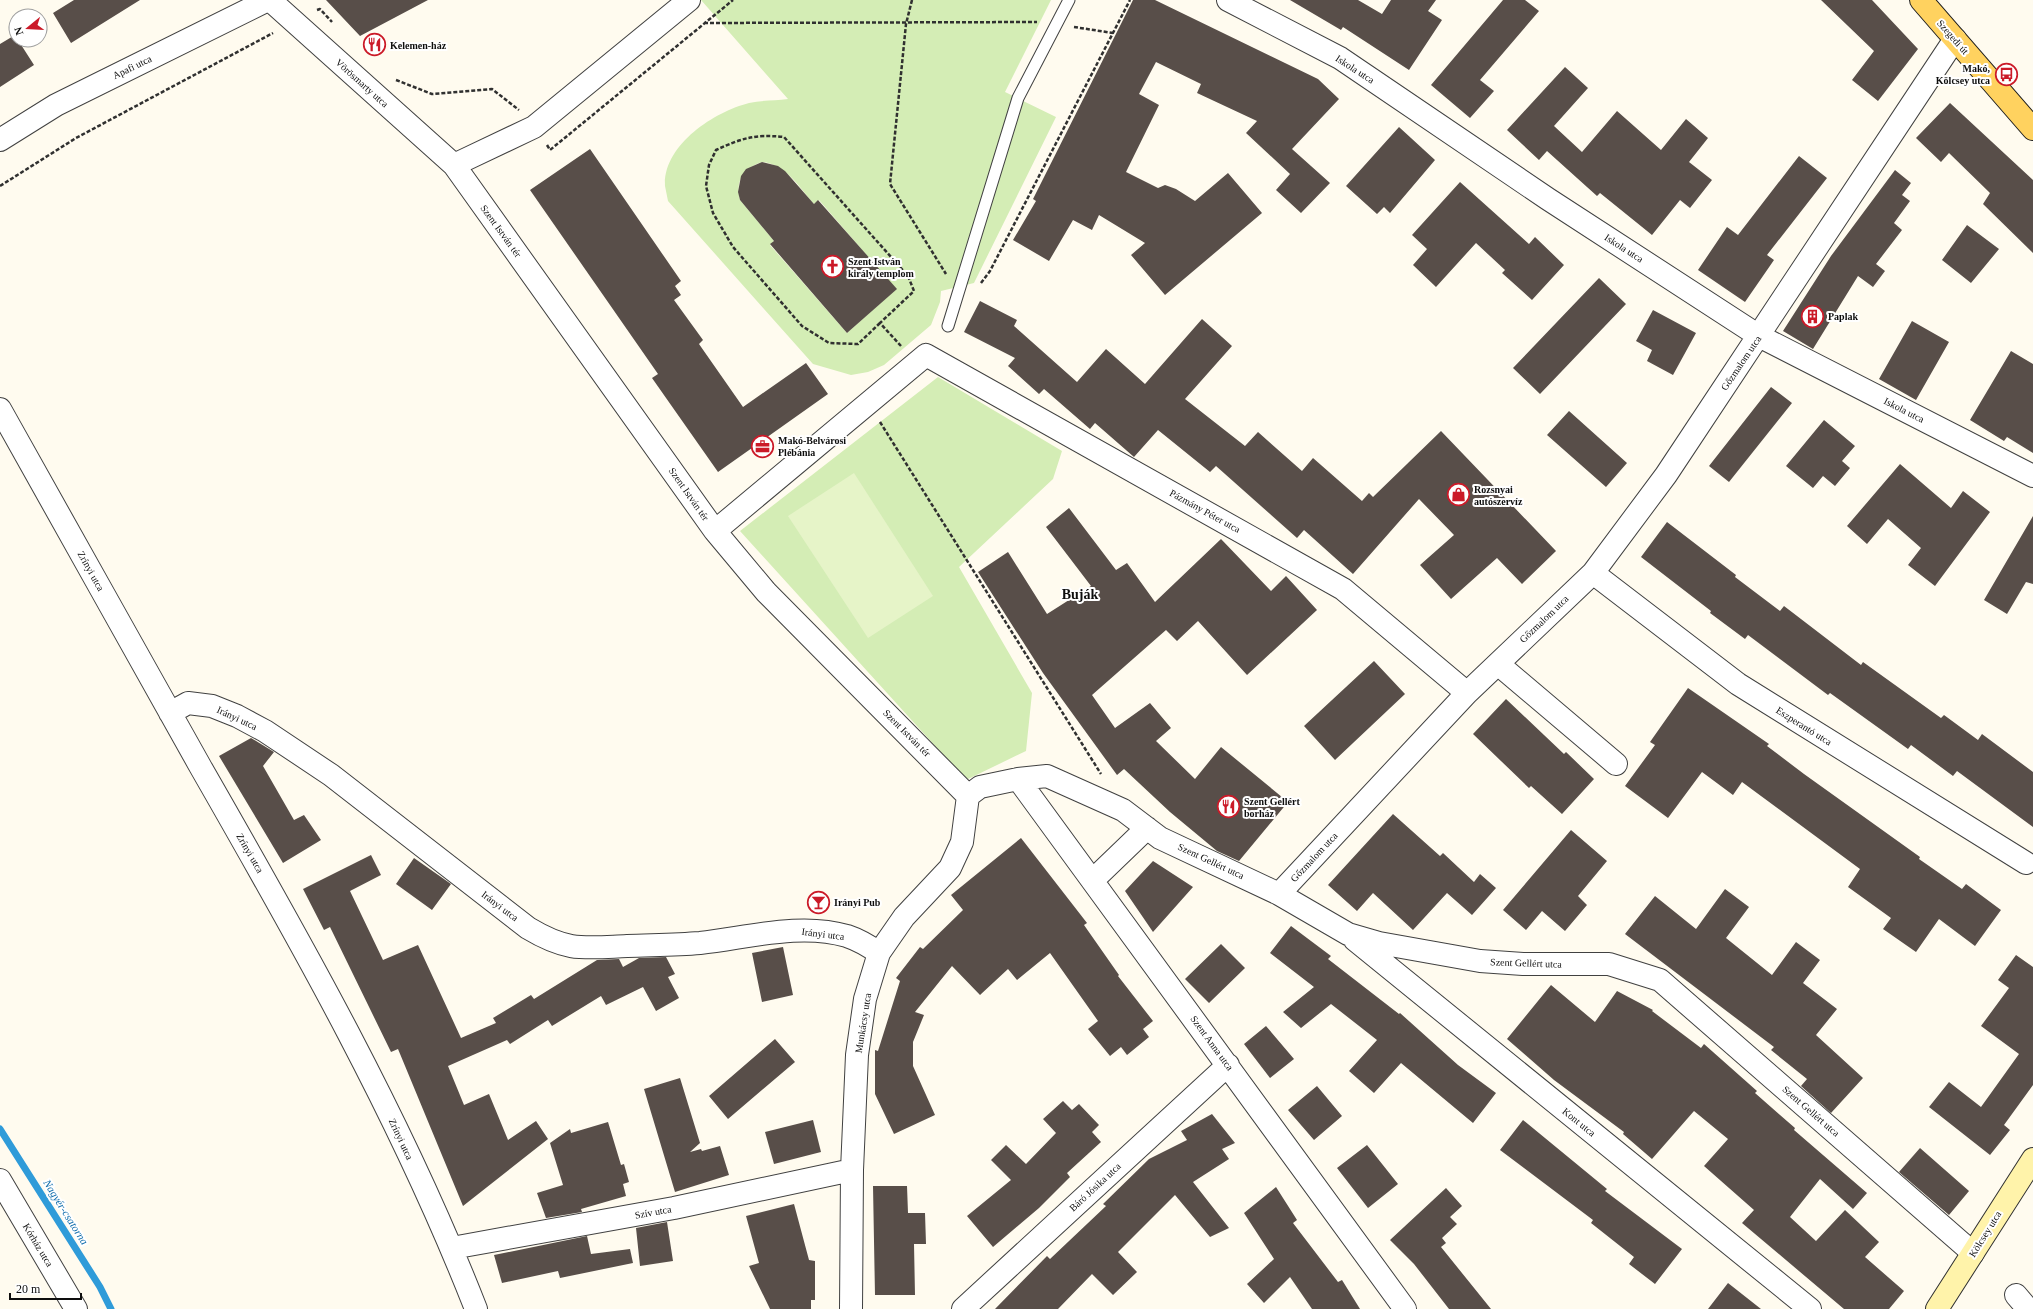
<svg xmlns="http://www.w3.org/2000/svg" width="2033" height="1309" font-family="'Times New Roman',serif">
	<rect width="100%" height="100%" fill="#fffbef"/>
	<path fill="#d4edb5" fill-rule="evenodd" d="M 701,0 L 1051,0 L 1005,92 L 1056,117 L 974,283 L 941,291 L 940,302 L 931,325 L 884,365 L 868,372 L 851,375 L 813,364 L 668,201 C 667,196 666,191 665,186 C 663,145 714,112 749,103 C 762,100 775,101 788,99 ZM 762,162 C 786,164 799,187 814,204 L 819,200 L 896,289 L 847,333 L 770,245 L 774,241 L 740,200 C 735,181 743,168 762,162 Z
		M 938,377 L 1062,451 L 1053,479 L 959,567 L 1032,693 L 1026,751 L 966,780 L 740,531 Z"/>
	<path fill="#e6f4c8" d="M 854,473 L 933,596 L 868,638 L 788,516 Z"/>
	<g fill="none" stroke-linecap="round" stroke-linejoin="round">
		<path stroke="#2f9bd9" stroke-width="7" d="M 0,1129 L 100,1287 L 111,1309"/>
	</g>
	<path fill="#584e49" d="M 74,0 L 140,0 L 71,43 L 53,13 Z
		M 326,0 L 428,0 L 360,36 Z
		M 1133,0 L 1155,0 L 1318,79 L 1339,99 L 1292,149 L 1330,183 L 1301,213 L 1276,190 L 1290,174 L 1246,133 L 1257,121 L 1197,93 L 1201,84 L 1156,62 L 1139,94 L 1159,105 L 1126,172 L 1158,188 L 1165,185 L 1176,189 L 1195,201 L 1228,173 L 1262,213 L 1165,295 L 1131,255 L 1145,243 L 1099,215 L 1092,230 L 1073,220 L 1049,261 L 1013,240 L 1036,201 L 1033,199 Z
		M 1290,0 L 1358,0 L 1382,14 L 1391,0 L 1436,0 L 1428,11 L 1442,20 L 1409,70 L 1343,27 L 1341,30 Z
		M 1503,0 L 1525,0 L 1539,11 L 1480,80 L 1494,91 L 1470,118 L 1431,85 Z
		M 1821,0 L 1872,0 L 1918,49 L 1878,101 L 1852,80 L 1874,51 Z
		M 15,35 L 16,40 L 18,40 L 34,65 L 0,87 L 0,44 Z
		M 1565,67 L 1588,88 L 1554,126 L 1582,152 L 1617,111 L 1661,150 L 1686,119 L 1708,138 L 1689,162 L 1712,180 L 1690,208 L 1680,200 L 1652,235 L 1600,193 L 1597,196 L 1547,151 L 1539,160 L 1507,130 Z
		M 1950,103 L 2033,180 L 2033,253 L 1983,204 L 1990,193 L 1949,153 L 1941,162 L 1916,138 Z
		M 1399,127 L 1435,160 L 1390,213 L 1384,207 L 1377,214 L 1346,186 Z
		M 590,149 L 681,281 L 675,286 L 681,295 L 674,300 L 703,340 L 699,344 L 743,407 L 806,363 L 828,394 L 718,472 L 652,378 L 658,374 L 530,190 Z
		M 1799,156 L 1827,178 L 1767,255 L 1774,260 L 1745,302 L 1698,270 L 1727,227 L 1738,235 Z
		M 762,162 L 778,166 L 785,171 L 814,204 L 818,200 L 897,289 L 847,333 L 770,244 L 774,241 L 740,200 L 738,192 L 741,176 L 746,169 Z
		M 1895,170 L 1911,183 L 1902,195 L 1910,201 L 1894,223 L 1902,230 L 1876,264 L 1885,271 L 1873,287 L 1858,276 L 1813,349 L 1783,331 L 1831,256 Z
		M 1460,182 L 1529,244 L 1535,237 L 1564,265 L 1532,300 L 1502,273 L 1505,270 L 1476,243 L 1436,287 L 1413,265 L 1427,249 L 1412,235 Z
		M 1967,225 L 1999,249 L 1971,283 L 1942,260 Z
		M 1599,278 L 1626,304 L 1540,394 L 1513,368 Z
		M 980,301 L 1017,320 L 1014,326 L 1077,382 L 1106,349 L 1145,384 L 1202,319 L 1232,346 L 1185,399 L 1245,446 L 1258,432 L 1302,471 L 1313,458 L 1362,501 L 1369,493 L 1373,497 L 1441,431 L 1556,551 L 1522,584 L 1497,558 L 1451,599 L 1420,565 L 1454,535 L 1419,499 L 1353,574 L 1304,530 L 1297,538 L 1216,466 L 1210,472 L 1158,430 L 1134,457 L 1095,423 L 1090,429 L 1044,389 L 1039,394 L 1008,366 L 1015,358 L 964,332 Z
		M 1653,310 L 1696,333 L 1673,375 L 1647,361 L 1652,350 L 1636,341 Z
		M 1912,321 L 1949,342 L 1916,400 L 1879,379 Z
		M 2011,351 L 2033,364 L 2033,453 L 2007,437 L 2004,441 L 1970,420 Z
		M 1771,387 L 1792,403 L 1729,482 L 1709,466 Z
		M 1569,411 L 1627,463 L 1606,487 L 1547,435 Z
		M 1824,420 L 1855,446 L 1842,461 L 1850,468 L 1835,486 L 1823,476 L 1813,488 L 1786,466 Z
		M 1900,464 L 1951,508 L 1963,491 L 1990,512 L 1935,586 L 1908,565 L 1921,548 L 1888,519 L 1867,544 L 1847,526 Z
		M 1069,508 L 1116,570 L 1127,563 L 1155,602 L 1221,539 L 1271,591 L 1286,576 L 1317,610 L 1247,675 L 1198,621 L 1177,641 L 1166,630 L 1092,695 L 1115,728 L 1150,703 L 1171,728 L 1156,741 L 1195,779 L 1221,747 L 1288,802 L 1239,861 L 1217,851 L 1170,812 L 1124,769 L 1117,775 L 1043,673 L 978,572 L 1008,552 L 1047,614 L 1091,586 L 1046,527 Z
		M 2033,516 L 2033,584 L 2026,582 L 2007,614 L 1984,600 Z
		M 1667,522 L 1736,575 L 1735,577 L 1780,611 L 1784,606 L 1861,665 L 1863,662 L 1941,718 L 1944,715 L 1978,740 L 1982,734 L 2033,772 L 2033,827 L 1957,771 L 1953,776 L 1911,745 L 1908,749 L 1830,693 L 1828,695 L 1748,635 L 1745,639 L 1710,613 L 1711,611 L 1641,557 Z
		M 1374,661 L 1405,694 L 1335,760 L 1304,726 Z
		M 1688,688 L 1769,744 L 1767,746 L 1804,774 L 1920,857 L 1919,859 L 1962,889 L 1966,884 L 2001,910 L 1975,946 L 1939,919 L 1916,952 L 1883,929 L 1891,918 L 1848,887 L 1860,869 L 1742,782 L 1733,795 L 1702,772 L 1668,818 L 1625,786 L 1655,745 L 1650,742 Z
		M 1506,699 L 1564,754 L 1566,752 L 1594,779 L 1562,814 L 1531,786 L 1529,788 L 1473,734 Z
		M 251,738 L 274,752 L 263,766 L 294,820 L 304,815 L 321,840 L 283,863 L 219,756 Z
		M 1393,814 L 1440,856 L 1443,853 L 1474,882 L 1480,874 L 1496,888 L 1472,915 L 1447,893 L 1413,930 L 1373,893 L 1357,911 L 1328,885 Z
		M 1571,830 L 1607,861 L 1578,896 L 1587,905 L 1565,931 L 1542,911 L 1526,930 L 1503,910 Z
		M 1021,838 L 1087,923 L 1084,925 L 1119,975 L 1118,976 L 1153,1021 L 1143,1029 L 1149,1037 L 1127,1055 L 1121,1047 L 1110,1056 L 1088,1029 L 1098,1021 L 1050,953 L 1017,980 L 1008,969 L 980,995 L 952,966 L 915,1012 L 924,1015 L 913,1042 L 913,1066 L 935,1115 L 894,1134 L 875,1094 L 875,1050 L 878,1051 L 900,981 L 896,978 L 920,947 L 923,949 L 963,910 L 951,895 Z
		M 371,855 L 381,875 L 350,891 L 383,960 L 418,945 L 461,1038 L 496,1023 L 493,1018 L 531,995 L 534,999 L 597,960 L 619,959 L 623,967 L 639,958 L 666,957 L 675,974 L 668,977 L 679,998 L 656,1011 L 643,987 L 606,1005 L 601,996 L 552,1026 L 548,1020 L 510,1044 L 507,1040 L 448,1066 L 464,1105 L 489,1094 L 508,1140 L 536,1121 L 548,1139 L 463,1206 L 398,1049 L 391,1052 L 330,927 L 324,930 L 303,889 Z
		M 414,858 L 451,884 L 432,910 L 396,884 Z
		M 1153,861 L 1193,887 L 1153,932 L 1125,891 Z
		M 1725,889 L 1749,907 L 1726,938 L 1772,975 L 1796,942 L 1820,960 L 1803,983 L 1837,1009 L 1816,1035 L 1863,1078 L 1831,1113 L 1801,1086 L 1807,1079 L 1771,1050 L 1774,1047 L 1625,934 L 1655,896 L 1696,929 Z
		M 1291,926 L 1331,956 L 1328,959 L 1399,1014 L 1400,1013 L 1458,1065 L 1496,1093 L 1473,1123 L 1401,1063 L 1374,1093 L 1349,1071 L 1377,1040 L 1331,1004 L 1301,1028 L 1283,1012 L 1314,987 L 1270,953 Z
		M 1221,944 L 1245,968 L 1209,1003 L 1185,979 Z
		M 783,947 L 793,995 L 762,1002 L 752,953 Z
		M 2016,955 L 2033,967 L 2033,1085 L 2004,1125 L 2010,1130 L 1990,1155 L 1929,1107 L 1949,1082 L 1981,1107 L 2019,1054 L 1981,1026 L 2009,988 L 1998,980 Z
		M 1551,985 L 1595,1022 L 1617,991 L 1653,1010 L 1652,1011 L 1701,1048 L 1704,1044 L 1757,1091 L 1755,1093 L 1795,1128 L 1794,1130 L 1867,1193 L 1853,1209 L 1820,1179 L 1790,1217 L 1816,1241 L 1845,1210 L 1879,1242 L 1865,1257 L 1904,1291 L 1889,1309 L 1844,1309 L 1742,1223 L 1754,1210 L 1704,1166 L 1728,1139 L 1694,1111 L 1652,1159 L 1623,1134 L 1624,1132 L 1554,1080 L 1507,1039 Z
		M 1266,1026 L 1294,1059 L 1270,1078 L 1244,1044 Z
		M 775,1039 L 795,1062 L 728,1119 L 709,1096 Z
		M 680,1078 L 700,1143 L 690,1152 L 701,1149 L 702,1151 L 720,1146 L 729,1175 L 675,1192 L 644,1089 Z
		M 1317,1086 L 1342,1116 L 1314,1140 L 1288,1110 Z
		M 1063,1101 L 1072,1110 L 1079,1104 L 1099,1125 L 1092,1132 L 1101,1142 L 1067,1173 L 1070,1177 L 1039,1208 L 993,1247 L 967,1216 L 1011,1180 L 991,1160 L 1006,1145 L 1026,1164 L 1056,1133 L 1043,1119 Z
		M 1212,1114 L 1235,1143 L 1222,1149 L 1229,1159 L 1193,1182 L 1229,1228 L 1210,1237 L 1175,1195 L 1118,1252 L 1137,1272 L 1113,1295 L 1092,1274 L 1058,1309 L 995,1309 L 1047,1256 L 1050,1259 L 1106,1206 L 1103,1204 L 1149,1159 L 1187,1140 L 1181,1131 Z
		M 813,1120 L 821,1152 L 774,1164 L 765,1132 Z
		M 1523,1120 L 1607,1189 L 1605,1191 L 1682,1249 L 1655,1284 L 1629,1264 L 1634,1257 L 1591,1223 L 1593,1220 L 1500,1150 Z
		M 608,1122 L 621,1165 L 624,1164 L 629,1182 L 623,1184 L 626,1196 L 581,1209 L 582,1212 L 546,1218 L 537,1193 L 563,1185 L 550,1143 L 570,1129 L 571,1133 Z
		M 1367,1145 L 1398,1184 L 1368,1208 L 1337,1168 Z
		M 1920,1148 L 1969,1191 L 1949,1215 L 1899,1172 Z
		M 873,1186 L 907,1186 L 908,1213 L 925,1213 L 926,1244 L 914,1244 L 915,1295 L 875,1295 Z
		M 1276,1187 L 1297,1220 L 1293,1223 L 1338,1282 L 1342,1280 L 1360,1309 L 1312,1309 L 1290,1277 L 1264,1303 L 1247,1284 L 1274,1259 L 1244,1213 Z
		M 1446,1188 L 1462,1206 L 1450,1217 L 1457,1224 L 1442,1238 L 1446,1243 L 1441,1247 L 1491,1309 L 1449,1309 L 1414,1264 L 1390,1240 Z
		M 794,1204 L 809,1260 L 815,1261 L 815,1300 L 811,1300 L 811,1309 L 770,1309 L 749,1266 L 759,1263 L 746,1216 Z
		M 667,1222 L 673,1261 L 640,1266 L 636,1228 Z
		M 587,1236 L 591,1254 L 630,1249 L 633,1263 L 560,1278 L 558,1271 L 502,1283 L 494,1255 Z
		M 1728,1283 L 1761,1309 L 1708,1309 Z"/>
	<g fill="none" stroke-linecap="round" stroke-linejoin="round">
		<defs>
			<path id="service" d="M 948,326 L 1018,98 L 1069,0"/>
			<path id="minor" d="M 270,0 L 454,165 L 715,531 L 766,592 L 968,796
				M 1228,0 L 1340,58 L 1548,199 L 1759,336 L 2033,476
				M 0,140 L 56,105 L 268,0
				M 454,165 L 534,127 L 689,0
				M 0,409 C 67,528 133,647 200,766 C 301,942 402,1120 476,1309
				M 715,531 L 926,355 L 1343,589 L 1467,693
				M 1593,573 L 1738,684 L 2026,863
				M 1498,664 L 1616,764
				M 170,713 L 188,703 L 212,706 L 237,716 L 265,731 L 331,775 L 528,928 C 568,952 583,948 627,946 C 651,945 676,945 700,943 C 747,938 800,922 847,936 C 859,940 869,946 879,953
				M 1018,779 L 1405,1309
				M 1093,880 L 1147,828
				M 1279,894 L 1467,693 L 1593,573 L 1666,475 L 1955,39
				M 1355,940 L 1810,1309
				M 0,1180 L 76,1309
				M 452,1248 L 674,1208 L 852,1170
				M 2016,1295 L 2028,1309
				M 851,1309 L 852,1170 L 857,1055 L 865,999 L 879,953 L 904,917 L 950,868 L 962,842 L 968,796 L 980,787 L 1018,779 L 1047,776 L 1123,810 L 1160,838 L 1279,894 L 1348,934 L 1379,943 L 1480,961 L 1523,964 L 1609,964 L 1660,980 L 1973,1253
				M 963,1309 L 1228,1065"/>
			<path id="secondary" d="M 1937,1309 L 2033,1159"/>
			<path id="primary" d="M 1921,0 L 2033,129"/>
		</defs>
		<use href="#service" stroke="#414141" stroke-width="13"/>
		<use href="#minor" stroke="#414141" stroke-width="24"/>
		<use href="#secondary" stroke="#303030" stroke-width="24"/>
		<use href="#primary" stroke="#1f1f1f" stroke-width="24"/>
		<path stroke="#303030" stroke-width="2.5" stroke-dasharray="4 2" stroke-linecap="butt" d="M 912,0 L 906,24 L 890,184 L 946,274
			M 317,10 L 320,9 L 332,22
			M 704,23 L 1037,22
			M 1074,27 L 1113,33
			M 396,80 L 432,94 L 492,89 L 519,110
			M 547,145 L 550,150 L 733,0
			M 0,186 L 76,138 L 273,33
			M 981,283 L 990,271 L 1130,0
			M 880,323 L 858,344 L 829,343 L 802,326 L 733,247 L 713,213 L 706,186 L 709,165 L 716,150 C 742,138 755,134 784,137 L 908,276 L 914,291 L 880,323 L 901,346
			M 880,422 L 1101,774"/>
		<use href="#service" stroke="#fff" stroke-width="11"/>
		<use href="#minor" stroke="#fff" stroke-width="22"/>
		<use href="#secondary" stroke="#fff3aa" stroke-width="22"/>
		<use href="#primary" stroke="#ffd25f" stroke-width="22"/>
	</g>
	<defs>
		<symbol id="restaurant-ring" viewBox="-11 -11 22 22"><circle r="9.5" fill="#fff" stroke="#cb1a28" stroke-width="1.5"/><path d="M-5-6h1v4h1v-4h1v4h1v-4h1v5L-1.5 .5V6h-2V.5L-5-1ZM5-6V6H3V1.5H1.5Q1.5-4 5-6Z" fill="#cb1a28"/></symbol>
		<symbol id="bus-ring" viewBox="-11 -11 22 22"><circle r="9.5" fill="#fff" stroke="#cb1a28" stroke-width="1.5"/><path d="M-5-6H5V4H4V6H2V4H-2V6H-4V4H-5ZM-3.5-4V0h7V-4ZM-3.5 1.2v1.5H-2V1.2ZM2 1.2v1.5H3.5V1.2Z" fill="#cb1a28"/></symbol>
		<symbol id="church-ring" viewBox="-11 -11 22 22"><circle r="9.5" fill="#fff" stroke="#cb1a28" stroke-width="1.5"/><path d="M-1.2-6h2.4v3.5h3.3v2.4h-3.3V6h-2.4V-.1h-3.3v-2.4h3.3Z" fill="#cb1a28"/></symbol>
		<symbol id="building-ring" viewBox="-11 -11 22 22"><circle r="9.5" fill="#fff" stroke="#cb1a28" stroke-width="1.5"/><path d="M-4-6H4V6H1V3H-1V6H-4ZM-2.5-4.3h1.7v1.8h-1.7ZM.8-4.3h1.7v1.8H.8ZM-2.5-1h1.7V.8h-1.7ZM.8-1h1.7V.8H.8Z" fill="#cb1a28"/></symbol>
		<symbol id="office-ring" viewBox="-11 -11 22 22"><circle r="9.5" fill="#fff" stroke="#cb1a28" stroke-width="1.5"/><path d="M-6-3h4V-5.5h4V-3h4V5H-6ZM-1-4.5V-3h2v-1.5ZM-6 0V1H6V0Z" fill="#cb1a28"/></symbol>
		<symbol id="shop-ring" viewBox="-11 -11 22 22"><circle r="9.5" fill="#fff" stroke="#cb1a28" stroke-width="1.5"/><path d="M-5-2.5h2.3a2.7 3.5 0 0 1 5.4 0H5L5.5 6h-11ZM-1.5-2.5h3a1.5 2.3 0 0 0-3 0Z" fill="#cb1a28"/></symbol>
		<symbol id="bar-ring" viewBox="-11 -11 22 22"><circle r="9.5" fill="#fff" stroke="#cb1a28" stroke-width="1.5"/><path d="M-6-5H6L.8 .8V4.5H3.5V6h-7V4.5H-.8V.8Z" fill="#cb1a28"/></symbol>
	</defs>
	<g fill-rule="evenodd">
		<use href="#restaurant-ring" x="362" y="32" width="25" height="25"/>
		<use href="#bus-ring" x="1994" y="62" width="25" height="25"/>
		<use href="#church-ring" x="820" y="254" width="25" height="25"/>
		<use href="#building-ring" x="1800" y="304" width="25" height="25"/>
		<use href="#office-ring" x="750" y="434" width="25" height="25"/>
		<use href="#shop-ring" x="1446" y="482" width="25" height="25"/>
		<use href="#restaurant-ring" x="1216" y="794" width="25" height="25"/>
		<use href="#bar-ring" x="806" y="890" width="25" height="25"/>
	</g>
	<g text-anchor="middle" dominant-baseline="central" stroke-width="4" stroke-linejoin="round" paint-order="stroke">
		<g font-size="10" fill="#0e0e0e" stroke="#fff">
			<text transform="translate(1953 37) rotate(49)">Szegedi út</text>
			<text transform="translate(132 67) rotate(-26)">Apafi utca</text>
			<text transform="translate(1355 69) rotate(33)">Iskola utca</text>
			<text transform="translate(362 83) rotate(42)">Vörösmarty utca</text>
			<text transform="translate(501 231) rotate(54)">Szent István tér</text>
			<text transform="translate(1624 248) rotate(33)">Iskola utca</text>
			<text transform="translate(1741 363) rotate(-56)">Gőzmalom utca</text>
			<text transform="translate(1904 410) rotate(27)">Iskola utca</text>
			<text transform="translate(689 494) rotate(55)">Szent István tér</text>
			<text transform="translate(1205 511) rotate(29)">Pázmány Péter utca</text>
			<text transform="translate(91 571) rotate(61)">Zrínyi utca</text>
			<text transform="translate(1544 619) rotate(-44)">Gőzmalom utca</text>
			<text transform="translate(237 718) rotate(25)">Irányi utca</text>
			<text transform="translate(1804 726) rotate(32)">Eszperantó utca</text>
			<text transform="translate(907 733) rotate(45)">Szent István tér</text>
			<text transform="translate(250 853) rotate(60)">Zrínyi utca</text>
			<text transform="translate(1314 857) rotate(-47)">Gőzmalom utca</text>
			<text transform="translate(1211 861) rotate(25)">Szent Gellért utca</text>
			<text transform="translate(500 906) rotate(37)">Irányi utca</text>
			<text transform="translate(823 934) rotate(7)">Irányi utca</text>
			<text transform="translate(1526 963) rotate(2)">Szent Gellért utca</text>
			<text transform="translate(863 1023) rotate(-81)">Munkácsy utca</text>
			<text transform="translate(1212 1043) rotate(54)">Szent Anna utca</text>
			<text transform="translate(1811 1111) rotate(41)">Szent Gellért utca</text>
			<text transform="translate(1579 1122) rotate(39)">Kont utca</text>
			<text transform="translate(401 1139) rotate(65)">Zrínyi utca</text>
			<text transform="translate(1095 1187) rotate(-43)">Báró Jósika utca</text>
			<text transform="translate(653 1212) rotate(-10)">Szív utca</text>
			<text transform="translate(1985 1234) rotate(-58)">Kölcsey utca</text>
			<text transform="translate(38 1245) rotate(59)">Kórház utca</text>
		</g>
		<g font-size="10" font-weight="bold" fill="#0e0e0e" stroke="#fff" text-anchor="start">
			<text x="390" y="45">Kelemen-ház</text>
			<text x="1990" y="68" text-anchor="end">Makó,<tspan x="1990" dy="12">Kölcsey utca</tspan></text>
			<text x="848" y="261">Szent István<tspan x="848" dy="12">király templom</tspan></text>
			<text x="1828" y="316">Paplak</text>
			<text x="778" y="440">Makó-Belvárosi<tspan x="778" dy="12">Plébánia</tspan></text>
			<text x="1474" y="489">Rozsnyai<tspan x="1474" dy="12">autószervíz</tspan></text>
			<text x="1244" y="801">Szent Gellért<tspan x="1244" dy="12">borház</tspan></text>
			<text x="834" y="902">Irányi Pub</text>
		</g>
		<g font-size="11" font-style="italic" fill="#0c6bab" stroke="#fff">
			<text transform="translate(66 1212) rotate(58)">Nagyér-csatorna</text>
		</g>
		<g font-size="14" font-weight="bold" fill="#0e0e0e" stroke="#fff">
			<text x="1080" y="594">Buják</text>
		</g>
	</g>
	<g transform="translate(28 28) rotate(252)"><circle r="19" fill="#ffffff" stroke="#9f9f9f"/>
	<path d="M0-3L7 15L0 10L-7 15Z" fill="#cb1a28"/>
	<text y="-6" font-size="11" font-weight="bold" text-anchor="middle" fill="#0e0e0e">N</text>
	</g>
	<path d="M10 1293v6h71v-6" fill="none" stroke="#0e0e0e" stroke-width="2"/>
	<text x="16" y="1293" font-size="12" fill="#0e0e0e" stroke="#ffffff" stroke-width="3" paint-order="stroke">20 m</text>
</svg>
